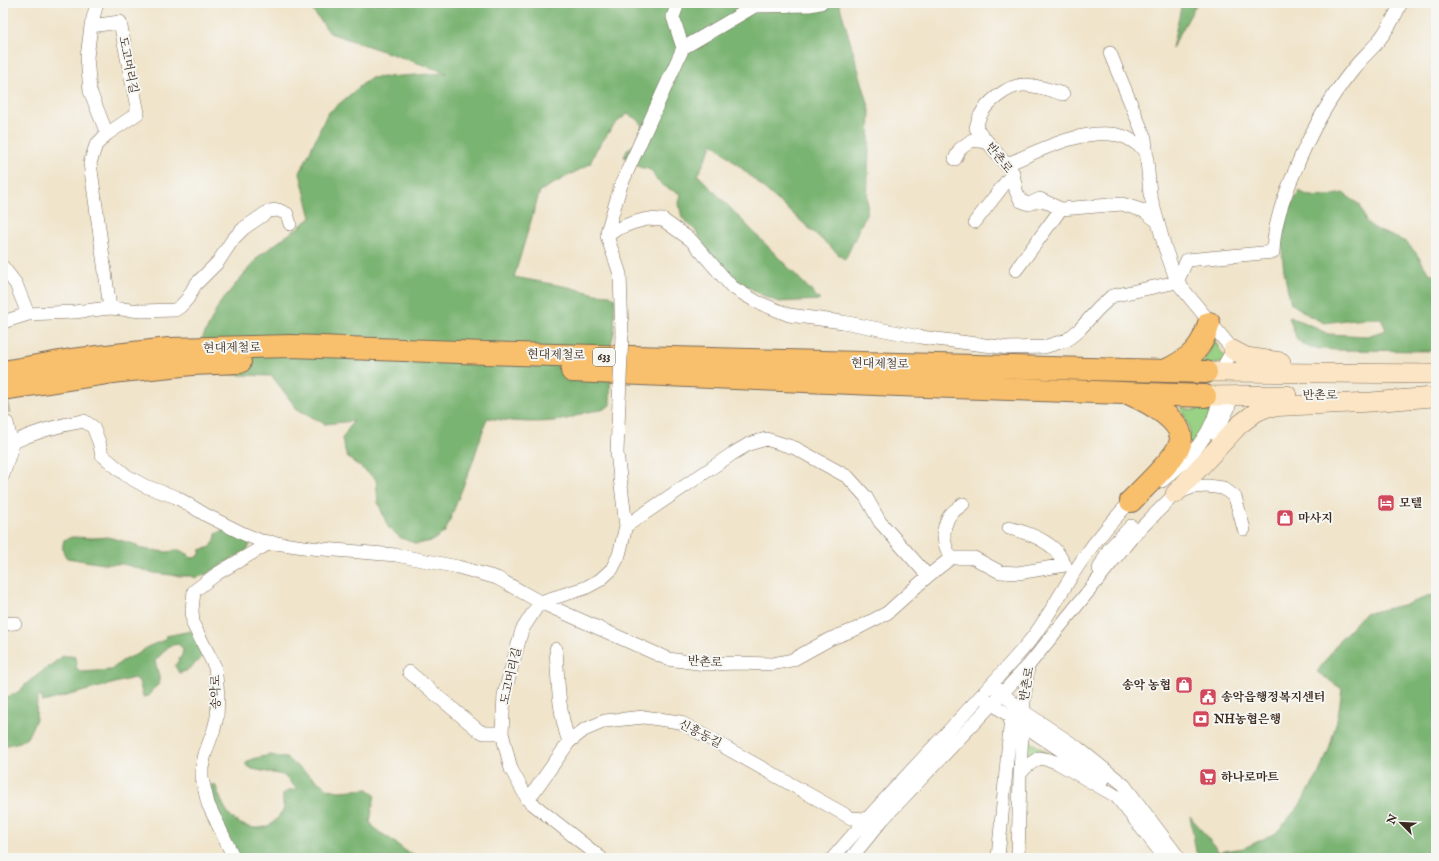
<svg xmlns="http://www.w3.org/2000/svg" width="1439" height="861" font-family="'IM FELL English','Noto Serif KR',serif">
	<rect width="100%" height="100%" fill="#f6f6f2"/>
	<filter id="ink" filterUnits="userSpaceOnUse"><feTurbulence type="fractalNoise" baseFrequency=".025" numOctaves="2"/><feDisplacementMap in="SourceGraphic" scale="8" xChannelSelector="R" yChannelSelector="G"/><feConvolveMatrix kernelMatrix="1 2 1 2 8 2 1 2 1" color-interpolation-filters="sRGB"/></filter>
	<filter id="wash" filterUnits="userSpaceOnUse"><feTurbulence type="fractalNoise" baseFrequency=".012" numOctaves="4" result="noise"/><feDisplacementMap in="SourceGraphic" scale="16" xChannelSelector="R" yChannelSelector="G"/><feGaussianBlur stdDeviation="0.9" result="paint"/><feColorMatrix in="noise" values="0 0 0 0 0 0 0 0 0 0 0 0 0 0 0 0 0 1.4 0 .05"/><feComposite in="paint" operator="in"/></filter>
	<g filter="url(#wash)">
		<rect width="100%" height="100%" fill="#f0e4ca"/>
		<path fill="#99d285" stroke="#6a7e52" d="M 1214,338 C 1218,348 1222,355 1231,362 L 1200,366 L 1209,353 Z
			M 1180,407 L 1193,410 L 1212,407 L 1200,439 L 1174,465 L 1190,434 L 1189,426 Z
			M 1024,737 L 1047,753 L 1031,753 L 1025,757 Z"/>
		<path fill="#7ab472" stroke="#5a6f48" d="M 307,3 L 839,3 L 870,110 L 867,212 L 845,260 L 713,143 L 698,175 L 820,300 L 778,302 L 764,296 L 740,282 L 714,261 L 695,230 L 682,218 L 679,203 L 681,194 C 669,189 656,184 652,171 L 648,169 L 639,167 L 633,161 L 624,157 L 628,149 L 635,144 L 643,126 L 637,119 L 627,114 L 615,124 L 596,150 L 590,164 L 540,191 L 514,277 L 568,287 L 596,294 L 610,295 L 615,299 L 614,333 L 611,344 L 610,405 C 602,412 597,410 587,412 C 580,414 574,417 567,419 C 540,424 514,422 487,418 L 472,464 L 445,532 L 432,541 L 417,544 L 401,538 L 388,527 L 378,502 L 376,479 L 347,457 L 342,439 L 353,421 L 325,424 L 297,409 L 272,376 L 215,374 L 196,351 L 220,303 L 259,256 L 311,218 L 300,173 L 327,114 L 370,78 L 447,73 L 330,33 Z
			M 1182,3 L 1198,3 L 1196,5 L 1172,48 Z
			M 1300,191 C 1311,200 1330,196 1343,193 L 1360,205 L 1366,222 L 1377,230 L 1406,242 L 1416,253 L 1428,272 L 1436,276 L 1436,351 L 1336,350 L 1310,348 L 1297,340 L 1289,317 L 1306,323 L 1328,334 L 1367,336 L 1386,330 L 1381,318 L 1354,319 L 1324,323 L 1308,315 L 1291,303 C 1283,271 1276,238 1291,206 C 1293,201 1297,196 1300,191 Z
			M 222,531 L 229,531 L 248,541 L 250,544 L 248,549 L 207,574 L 196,578 L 191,576 L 180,576 L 154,573 L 123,564 L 103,564 L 67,558 C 62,552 62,547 64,540 L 72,537 L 93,538 L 108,537 L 134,544 L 142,549 L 167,552 L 179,550 L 188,554 L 189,557 L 194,558 L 200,555 L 200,550 L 211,547 L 215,540 L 216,534 Z
			M 1436,594 L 1436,858 L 1200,858 L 1196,852 L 1190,816 L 1219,852 L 1244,848 L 1276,833 L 1299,806 L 1317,777 L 1329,749 L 1338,716 L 1342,689 L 1317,672 L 1339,641 L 1364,614 L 1407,604 Z
			M 191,631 L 204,655 C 203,657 188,670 186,671 C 183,672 181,672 179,673 L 175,666 L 182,655 L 183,649 L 178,644 L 169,646 L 155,661 L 159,677 L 159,684 L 152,690 L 149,696 L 143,697 L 139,681 L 134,678 L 43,702 L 41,696 L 37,698 L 36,719 L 27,738 L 20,742 L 3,746 L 3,700 L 9,696 L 18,692 L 27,683 L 63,656 L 74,656 L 77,662 L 76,668 L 82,672 L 111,670 L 122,661 L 140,653 L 147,647 L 164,640 L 166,636 Z
			M 270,755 L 286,758 L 328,789 L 339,791 L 368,789 L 375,795 L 370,822 L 376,830 L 389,838 L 407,852 L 425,858 L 234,858 L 221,833 L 209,786 L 215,784 C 219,795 223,807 230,815 C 238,826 257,832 270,825 C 276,821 280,815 284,809 L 283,803 L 283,794 L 290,790 L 297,789 L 283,775 L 252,769 L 245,764 L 252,759 Z"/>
	</g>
	<g filter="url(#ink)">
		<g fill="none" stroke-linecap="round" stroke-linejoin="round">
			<path stroke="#ccbfa8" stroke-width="13" stroke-dasharray="13 6" stroke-linecap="butt" d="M 3,402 L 7,423"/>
			<defs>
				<path id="minor" d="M 91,26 L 87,57 L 90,91 L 107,134
					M 683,48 L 755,6 L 811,5 L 821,3
					M 1110,53 L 1145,138 L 1150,194 L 1165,248 L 1177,282 L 1233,350
					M 1063,94 C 1050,90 1037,85 1024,85 C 1008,85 986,103 980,116 C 978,120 977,124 976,128 L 1013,173 L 1016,191 L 1021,201 L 1029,204 L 1040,199 L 1061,209 L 1122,204 L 1144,211 L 1157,221
					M 955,159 L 960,149 L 972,140 L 987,142
					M 1006,165 C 1039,150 1088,125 1125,137 C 1132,140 1139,146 1146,150
					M 975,222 L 1013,173
					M 607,236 L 617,229 L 632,223 L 647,219 L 663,220 L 691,240 L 732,287 L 757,302 L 789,315 L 843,322 L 920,337 L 1009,348 L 1044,347 L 1067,340 L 1080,329 L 1098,309 L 1112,296 L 1177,282 L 1187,260 L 1273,252 C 1274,224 1283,199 1294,173 C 1309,135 1327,101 1353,69 C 1360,60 1369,52 1376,44 C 1386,32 1395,17 1401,3
					M 3,267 L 16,284 L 28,314
					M 1016,270 L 1061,209
					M 110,308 L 142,311 L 175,310 L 181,306 L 188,298 L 195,285 L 218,262 L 233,239 L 244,228 L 269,211 L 278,210 L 287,214 L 290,224
					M 3,322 L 28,314 L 74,312 L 110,308 L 90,163 L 96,145 L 107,134 L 138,113 L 120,22 L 91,26 L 97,3
					M 622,335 L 620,274 L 607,236 L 607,232 L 621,185 L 683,48 L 673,17 L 678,3
					M 1220,372 L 1233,350
					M 1215,434 L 1228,409 L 1232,395
					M 11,443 C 35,432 58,425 84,421 L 93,427 L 99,442 L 102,455 L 127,476 L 145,486 L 176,497 L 206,515 L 244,534 L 261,541 L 311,548 L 396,555 L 458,567 L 497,578 L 540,602 L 668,659 L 705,664 L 740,663 L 772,664 L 792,660 L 830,639 L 856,629 L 887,613 L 928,576 L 951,558 L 974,558 L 1000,572 L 1018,573 L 1065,565 C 1062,561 1060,556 1057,552 C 1046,539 1025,532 1009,528
					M 3,475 L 12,446 L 7,423
					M 1162,481 C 1189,459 1216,432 1219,396
					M 626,526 L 732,454 L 749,444 L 766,439 L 795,448 L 848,477 L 866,497 L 880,522 L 928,576
					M 951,558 C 944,546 941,532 948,518 C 951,512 958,508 963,504
					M 1099,569 L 1109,549 L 1131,526
					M 3,624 L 15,623
					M 556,649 C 558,680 558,711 569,742
					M 409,672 L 478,730 L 484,733 L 502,733
					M 996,688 L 1023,711 L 1078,748 L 1124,785 L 1179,858
					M 986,699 L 1011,717 L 1101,777 L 1103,780
					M 1020,774 L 1023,711 L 1028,666 L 1133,536 L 1175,494 L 1193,487 L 1207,486 L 1223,488 L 1235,497 L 1244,529
					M 528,800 L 569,742 L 584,730 L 605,721 L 644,717 L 680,722 L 851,818 L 866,819
					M 234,858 L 208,804 L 202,778 L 202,768 L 205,754 L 214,729 L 217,717 L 218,695 L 215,667 L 193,624 L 192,610 L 194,591 L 218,573 L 271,542
					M 601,858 L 528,800 L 511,769 L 502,733 L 504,695 L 522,630 L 540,602 L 585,588 L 600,580 L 612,569 L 619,555 L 626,526 L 617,453 L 619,401
					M 833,858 C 895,784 965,717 1028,643 C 1045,623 1057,599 1071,577 C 1088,549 1108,525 1131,501 L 1136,498
					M 851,858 L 883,819 L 1028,666
					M 998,858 L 1011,717
					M 1018,858 L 1020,774 L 1027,766 L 1039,758 L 1050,760 L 1058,763 L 1116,796 L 1165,858"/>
				<path id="secondary" d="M 1233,350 L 1246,357 L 1281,362
					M 1206,372 L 1436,374
					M 1205,396 L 1287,395
					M 1175,494 L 1239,425 L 1256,412 L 1268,407 L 1371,402 L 1433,397"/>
				<path id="trunk" d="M 572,371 L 899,385 L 1205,396
					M 1165,371 C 1189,359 1202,350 1209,323
					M 3,372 L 71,360 L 169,349 L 291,346 L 517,354 L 1206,372
					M 3,389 L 121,371 L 192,364 L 240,362
					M 1131,501 C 1143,488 1175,459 1180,444 C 1187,422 1148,402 1132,395"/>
			</defs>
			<use href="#minor" stroke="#7a6b5a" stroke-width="14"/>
			<use href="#secondary" stroke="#7a6b5a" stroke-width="20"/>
			<use href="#trunk" stroke="#7a6b5a" stroke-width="24"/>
			<use href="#minor" stroke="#fff" stroke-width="13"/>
			<use href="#secondary" stroke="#fce5c4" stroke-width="19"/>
			<use href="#trunk" stroke="#f8bf6c" stroke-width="22"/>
			<defs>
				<path id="minor-bridge" d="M 619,401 L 622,335"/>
			</defs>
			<use href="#minor-bridge" stroke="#7a6b5a" stroke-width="14" stroke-linecap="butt"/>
			<use href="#minor-bridge" stroke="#fff" stroke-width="13"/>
		</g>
	</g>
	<defs>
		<symbol id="hotel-square" viewBox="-11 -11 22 22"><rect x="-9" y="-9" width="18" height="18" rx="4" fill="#d1495b" stroke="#f6f6f2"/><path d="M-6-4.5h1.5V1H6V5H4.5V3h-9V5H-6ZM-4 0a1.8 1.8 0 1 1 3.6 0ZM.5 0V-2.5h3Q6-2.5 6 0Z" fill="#fff"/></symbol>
		<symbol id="shop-square" viewBox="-11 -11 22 22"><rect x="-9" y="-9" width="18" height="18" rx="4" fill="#d1495b" stroke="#f6f6f2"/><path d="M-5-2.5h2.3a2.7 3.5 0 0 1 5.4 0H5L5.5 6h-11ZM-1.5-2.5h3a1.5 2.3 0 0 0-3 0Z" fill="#fff"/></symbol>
		<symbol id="civic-square" viewBox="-11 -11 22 22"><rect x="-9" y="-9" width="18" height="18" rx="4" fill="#d1495b" stroke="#f6f6f2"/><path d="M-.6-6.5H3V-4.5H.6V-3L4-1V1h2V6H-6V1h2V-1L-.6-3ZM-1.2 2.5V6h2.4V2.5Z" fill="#fff"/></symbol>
		<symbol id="bank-square" viewBox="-11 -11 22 22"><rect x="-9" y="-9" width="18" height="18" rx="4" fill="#d1495b" stroke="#f6f6f2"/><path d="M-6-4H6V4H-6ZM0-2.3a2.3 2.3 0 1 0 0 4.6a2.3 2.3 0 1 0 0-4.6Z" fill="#fff"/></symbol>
		<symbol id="supermarket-square" viewBox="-11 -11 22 22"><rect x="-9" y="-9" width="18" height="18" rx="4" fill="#d1495b" stroke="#f6f6f2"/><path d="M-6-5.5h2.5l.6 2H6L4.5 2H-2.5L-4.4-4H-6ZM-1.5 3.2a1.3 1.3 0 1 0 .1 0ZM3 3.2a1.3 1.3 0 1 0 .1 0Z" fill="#fff"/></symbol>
	</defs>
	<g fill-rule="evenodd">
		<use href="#hotel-square" x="1376" y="493" width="20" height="20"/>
		<use href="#shop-square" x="1275" y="508" width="20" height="20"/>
		<use href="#shop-square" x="1174" y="675" width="20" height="20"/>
		<use href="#civic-square" x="1198" y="687" width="20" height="20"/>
		<use href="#bank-square" x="1191" y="709" width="20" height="20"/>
		<use href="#supermarket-square" x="1198" y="767" width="20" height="20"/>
	</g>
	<g text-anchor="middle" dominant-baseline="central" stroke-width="4" stroke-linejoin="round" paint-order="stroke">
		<rect fill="#f6f6f2" stroke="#73675e" stroke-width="1" x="593" y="348" width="22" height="18" rx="3"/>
		<g font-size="11" font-weight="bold" fill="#3b2a1e">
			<text x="604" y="357">633</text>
		</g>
		<g font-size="12" fill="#3b2a1e" stroke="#f6f6f2">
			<text transform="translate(128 65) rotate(79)">도고머리길</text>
			<text transform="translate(999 158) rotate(52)">반촌로</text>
			<text transform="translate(232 348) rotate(-1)">현대제철로</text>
			<text transform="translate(556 355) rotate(1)">현대제철로</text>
			<text transform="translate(880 364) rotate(1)">현대제철로</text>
			<text x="1320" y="395">반촌로</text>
			<text transform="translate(705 662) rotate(3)">반촌로</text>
			<text transform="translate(511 676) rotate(-77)">도고머리길</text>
			<text transform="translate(1027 684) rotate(-80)">반촌로</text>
			<text transform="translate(216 692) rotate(-91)">송악로</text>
			<text transform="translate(700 734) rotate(27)">신흥동길</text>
		</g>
		<g font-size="12" font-weight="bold" fill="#3b2a1e" stroke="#f6f6f2" text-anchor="start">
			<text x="1399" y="503">모텔</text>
			<text x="1298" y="518">마사지</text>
			<text x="1171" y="685" text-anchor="end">송악 농협</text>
			<text x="1221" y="697">송악읍행정복지센터</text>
			<text x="1214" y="719">NH농협은행</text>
			<text x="1221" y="777">하나로마트</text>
		</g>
	</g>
	<rect width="1439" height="861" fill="none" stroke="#f6f6f2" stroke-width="16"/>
	<g transform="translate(1401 823) rotate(294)" stroke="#f6f6f2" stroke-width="3" paint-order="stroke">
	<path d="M0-3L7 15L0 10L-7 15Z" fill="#3b2a1e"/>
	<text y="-6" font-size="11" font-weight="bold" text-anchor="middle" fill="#3b2a1e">N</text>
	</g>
</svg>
